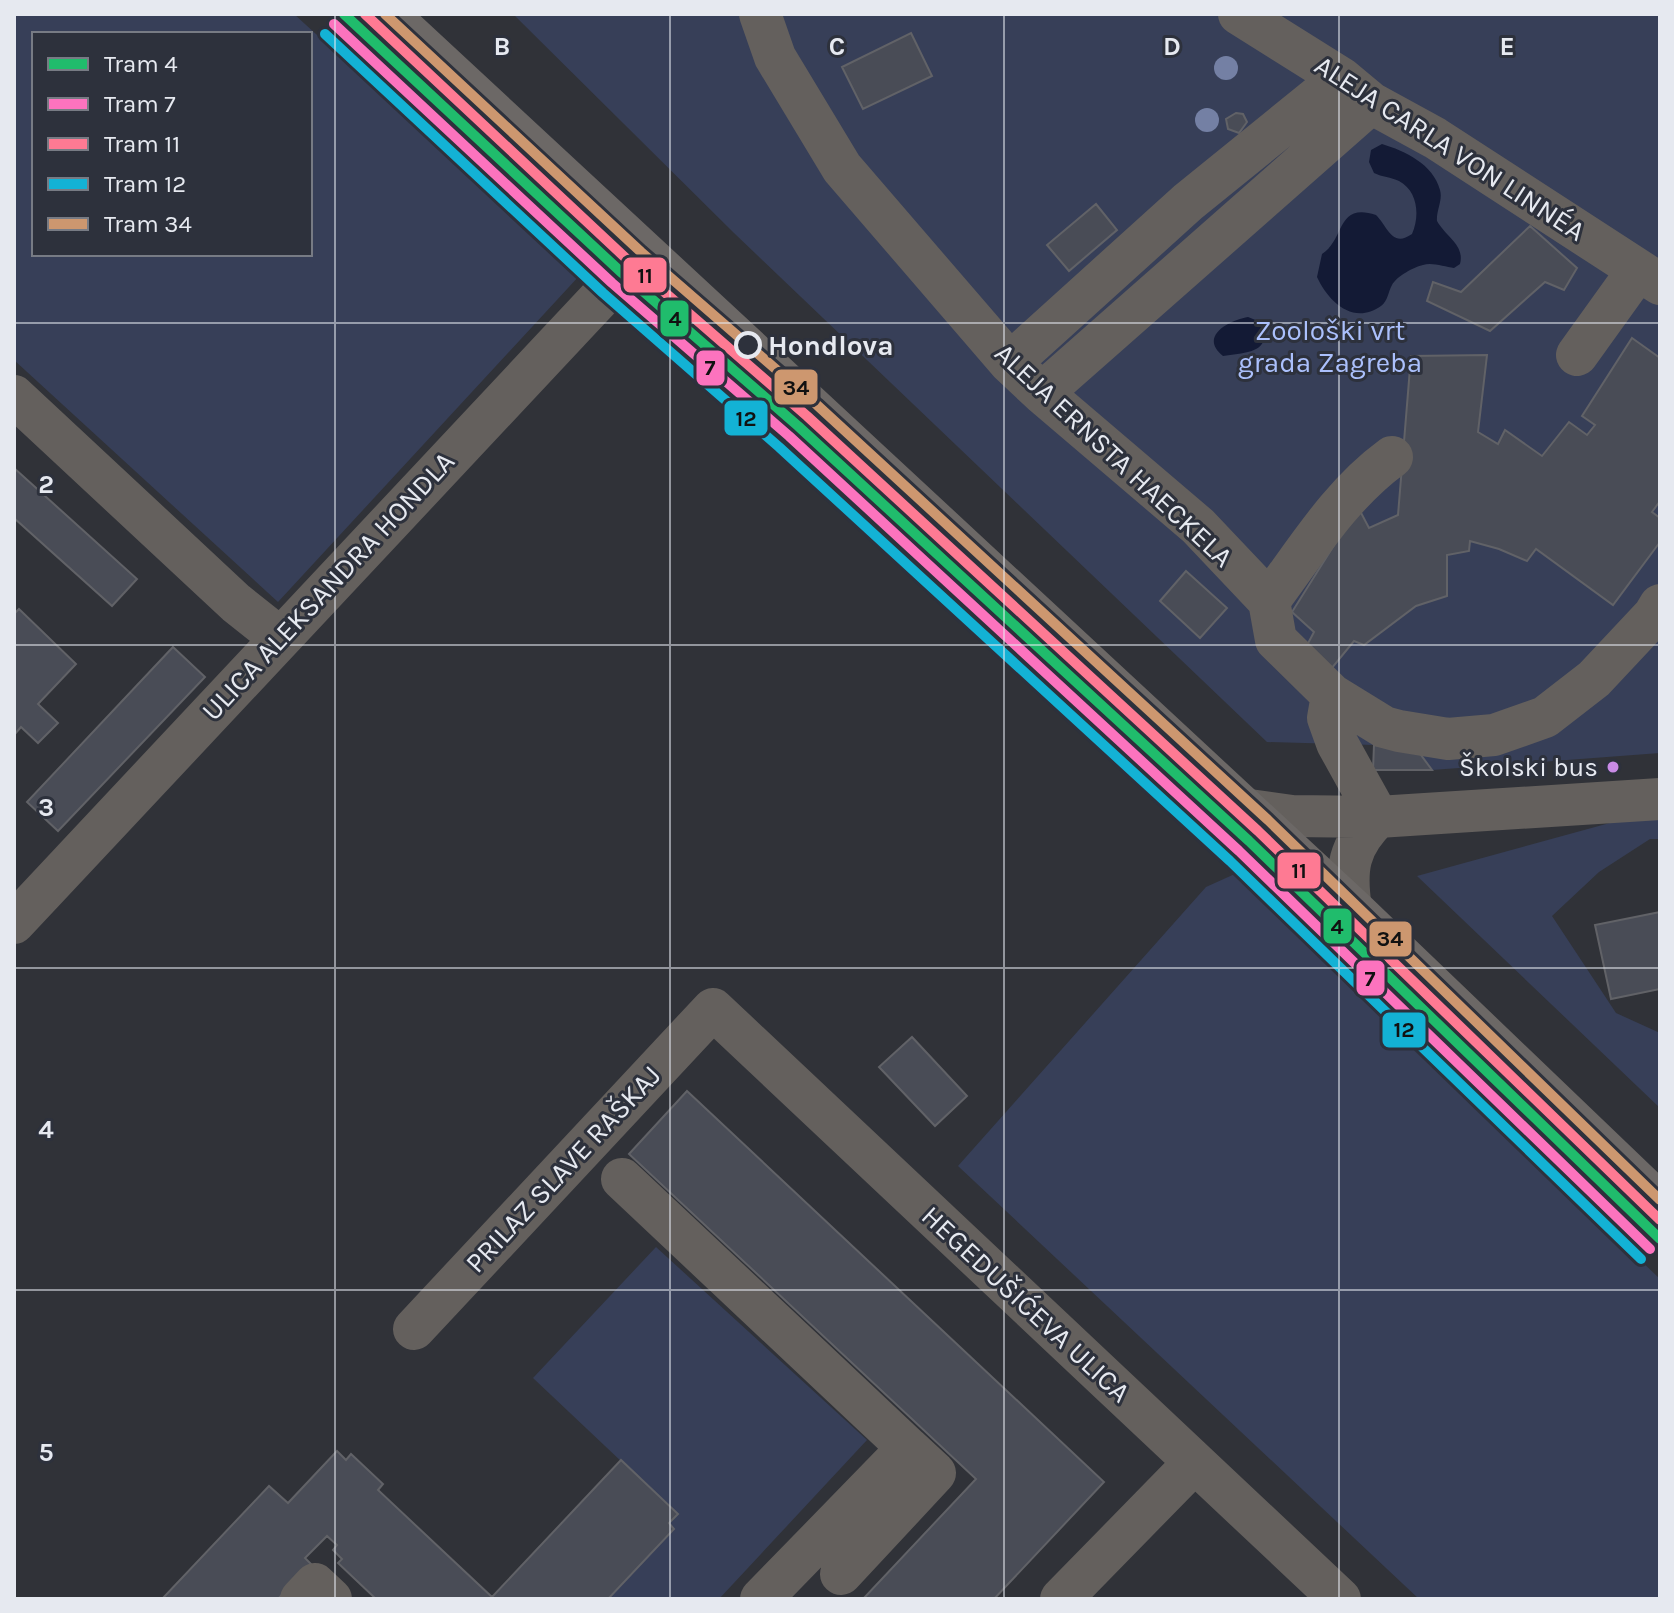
<svg xmlns="http://www.w3.org/2000/svg" width="1674" height="1613" font-family="Karla,sans-serif">
	<rect width="100%" height="100%" fill="#303238"/>
	<path fill="#373f58" fill-rule="evenodd" d="M 14,14 L 294,14 L 580,275 L 278,602 L 14,360 ZM 34,34 L 310,34 L 310,254 L 34,254 Z
		M 513,14 L 1660,14 L 1660,753 L 1432,770 L 1373,770 L 1374,745 L 1267,742 L 734,233 Z
		M 1660,819 L 1660,839 L 1650,839 L 1599,872 L 1552,916 L 1616,1013 L 1660,1033 L 1660,1108 L 1417,876 L 1617,821 Z
		M 1237,873 L 1660,1279 L 1660,1599 L 1419,1599 L 958,1166 L 1206,887 Z
		M 656,1247 L 867,1440 L 719,1599 L 608,1599 L 674,1529 L 669,1523 L 677,1514 L 533,1378 Z"/>
	<path fill="#131a35" d="M 1382,144 C 1405,151 1433,164 1440,190 C 1443,200 1436,211 1437,221 C 1446,237 1465,245 1460,264 L 1454,268 C 1445,267 1432,262 1423,265 C 1414,267 1397,276 1392,285 C 1388,292 1388,301 1381,306 C 1353,326 1328,301 1317,277 L 1322,254 C 1345,240 1336,202 1376,215 C 1388,227 1392,248 1412,234 C 1420,216 1418,191 1399,181 C 1391,177 1382,177 1374,173 L 1369,162 L 1371,150 Z
		M 1248,317 L 1263,323 C 1272,354 1245,352 1223,356 C 1198,336 1230,320 1248,317 Z"/>
	<path fill="#494c56" stroke="#616267" stroke-width="2" d="M 911,33 L 932,76 L 863,109 L 842,67 Z
		M 1236,113 L 1243,114 L 1247,122 L 1239,133 L 1228,129 L 1226,119 Z
		M 1096,204 L 1117,230 L 1069,271 L 1047,245 Z
		M 1530,226 L 1577,268 L 1564,290 L 1545,282 L 1490,331 L 1427,301 L 1433,282 L 1461,292 Z
		M 1632,338 L 1660,358 L 1660,501 L 1652,512 L 1660,518 L 1660,542 L 1613,605 L 1536,549 L 1527,561 L 1499,549 L 1470,541 L 1469,551 L 1447,555 L 1447,596 L 1416,606 L 1364,645 L 1354,641 L 1327,674 L 1305,649 L 1314,632 L 1292,612 L 1358,507 L 1369,528 L 1398,515 L 1411,356 L 1487,355 L 1478,432 L 1498,444 L 1505,430 L 1542,456 L 1569,422 L 1587,435 L 1595,425 L 1582,416 Z
		M 14,468 L 137,579 L 112,606 L 14,518 Z
		M 1186,571 L 1227,608 L 1200,638 L 1160,601 Z
		M 19,609 L 76,664 L 38,704 L 58,723 L 38,743 L 21,727 L 14,735 L 14,614 Z
		M 173,647 L 205,677 L 58,831 L 27,802 Z
		M 1374,745 L 1418,751 L 1432,770 L 1373,770 Z
		M 1660,912 L 1660,989 L 1611,999 L 1595,925 Z
		M 912,1037 L 967,1096 L 935,1126 L 879,1067 Z
		M 687,1091 L 1104,1482 L 994,1599 L 863,1599 L 976,1479 L 629,1154 Z
		M 337,1451 L 346,1460 L 351,1454 L 383,1484 L 378,1490 L 492,1597 L 621,1460 L 678,1514 L 669,1523 L 674,1529 L 608,1599 L 376,1599 L 338,1563 L 342,1559 L 333,1550 L 337,1545 L 327,1536 L 305,1558 L 311,1564 L 278,1599 L 162,1599 L 269,1486 L 288,1503 Z"/>
	<g fill="none" stroke-linecap="round" stroke-linejoin="round">
		<path stroke="#64605d" stroke-width="42" d="M 760,14 L 775,57 L 842,168 L 1010,363 L 1042,393 L 1198,526 L 1269,601 L 1276,640 L 1332,695 L 1384,727 L 1399,731 L 1448,739 L 1494,735 L 1545,717 L 1594,679 L 1654,615 L 1660,605
			M 1239,14 L 1341,78 L 1371,103 L 1435,138 L 1660,284
			M 1577,355 L 1638,270
			M 1010,363 L 1188,202 L 1341,78
			M 1042,393 L 1371,103
			M 14,396 L 236,603 L 280,638
			M 1269,601 C 1307,550 1340,495 1392,457
			M 1332,695 L 1328,718 L 1337,743 L 1378,817
			M 1242,809 L 1292,816 L 1378,817 L 1660,799
			M 1351,909 C 1345,869 1348,846 1378,817
			M 14,923 L 643,252
			M 622,1179 L 908,1448 L 761,1599
			M 414,1329 L 713,1009 L 1340,1599
			M 841,1574 L 935,1473 L 908,1448
			M 301,1599 L 315,1584 L 331,1599
			M 1061,1599 L 1194,1463"/>
		<path stroke="#6c6866" stroke-width="44" d="M 386,14 L 1351,909 L 1660,1205"/>
		<defs>
			<path id="tram-1" d="M 344,14 L 622,273 L 798,426 L 1249,841 L 1660,1239"/>
			<path id="tram-2" d="M 334,24 L 612,283 L 789,436 L 1239,851 L 1650,1249"/>
			<path id="tram-3" d="M 365,14 L 631,263 L 807,416 L 1258,831 L 1660,1220"/>
			<path id="tram-4" d="M 325,34 L 603,293 L 779,447 L 1230,861 L 1641,1259"/>
			<path id="tram-5" d="M 385,14 L 641,252 L 817,405 L 1268,820 L 1660,1200"/>
		</defs>
		<use href="#tram-1" stroke="#2d313c" stroke-width="16"/>
		<use href="#tram-2" stroke="#2d313c" stroke-width="16"/>
		<use href="#tram-3" stroke="#2d313c" stroke-width="16"/>
		<use href="#tram-4" stroke="#2d313c" stroke-width="16"/>
		<use href="#tram-5" stroke="#2d313c" stroke-width="16"/>
		<use href="#tram-1" stroke="#20bc6c" stroke-width="10"/>
		<use href="#tram-2" stroke="#fc73be" stroke-width="10"/>
		<use href="#tram-3" stroke="#fe7a93" stroke-width="10"/>
		<use href="#tram-4" stroke="#13b2d5" stroke-width="10"/>
		<use href="#tram-5" stroke="#cd976f" stroke-width="10"/>
	</g>
	<g fill="#7480a4">
		<circle cx="1226" cy="68" r="12"/>
		<circle cx="1207" cy="120" r="12"/>
	</g>
	<path fill="none" stroke="#e6e9f0" stroke-width="2" stroke-opacity="0.55" d="M 335,14 L 335,1599M 670,14 L 670,1599M 1004,14 L 1004,1599M 1339,14 L 1339,1599M 14,323 L 1660,323M 14,645 L 1660,645M 14,968 L 1660,968M 14,1290 L 1660,1290"/>
	<circle fill="#2d313c" stroke="#e6e9f0" stroke-width="4" cx="748" cy="345" r="12"/>
	<circle fill="#ca8be6" stroke="#2d313c" stroke-width="3" cx="1613" cy="767" r="7"/>
	<g text-anchor="middle" dominant-baseline="central" stroke-width="6" stroke-linejoin="round" paint-order="stroke">
		<g font-size="26" fill="#e6e9f0" stroke="#2d313c" text-anchor="end">
			<text x="1598" y="767">Školski bus</text>
		</g>
		<g font-size="28" fill="#e6e9f0" stroke="#2d313c">
			<text transform="translate(1450 148) rotate(33)">ALEJA CARLA VON LINNÉA</text>
			<text transform="translate(1114 455) rotate(43)">ALEJA ERNSTA HAECKELA</text>
			<text transform="translate(328 586) rotate(-47)">ULICA ALEKSANDRA HONDLA</text>
			<text transform="translate(563 1169) rotate(-47)">PRILAZ SLAVE RAŠKAJ</text>
			<text transform="translate(1026 1304) rotate(43)">HEGEDUŠIĆEVA ULICA</text>
		</g>
		<g font-size="28" fill="#abc0fc" stroke="#2d313c">
			<text x="1330" y="330">Zoološki vrt<tspan x="1330" dy="32">grada Zagreba</tspan></text>
		</g>
		<g font-size="28" font-weight="bold" fill="#e6e9f0" stroke="#2d313c" text-anchor="start">
			<text x="768" y="345">Hondlova</text>
		</g>
	</g>
	<g font-size="26" text-anchor="middle" font-weight="bold" fill="#e6e9f0" stroke="#2d313c" stroke-width="6" stroke-linejoin="round" paint-order="stroke">
		<text x="502" y="55">B</text>
		<text x="837" y="55">C</text>
		<text x="1172" y="55">D</text>
		<text x="1507" y="55">E</text>
		<text x="46" y="493">2</text>
		<text x="46" y="816">3</text>
		<text x="46" y="1138">4</text>
		<text x="46" y="1461">5</text>
	</g>
	<g stroke="#2d313c" stroke-width="3">
		<rect x="622" y="256" width="46" height="38" rx="8" fill="#fe7a93"/>
		<rect x="659" y="299" width="31" height="39" rx="8" fill="#20bc6c"/>
		<rect x="695" y="349" width="31" height="38" rx="8" fill="#fc73be"/>
		<rect x="773" y="368" width="46" height="38" rx="8" fill="#cd976f"/>
		<rect x="723" y="399" width="46" height="38" rx="8" fill="#13b2d5"/>
		<rect x="1276" y="851" width="46" height="39" rx="8" fill="#fe7a93"/>
		<rect x="1322" y="907" width="31" height="38" rx="8" fill="#20bc6c"/>
		<rect x="1368" y="920" width="45" height="38" rx="8" fill="#cd976f"/>
		<rect x="1355" y="959" width="31" height="38" rx="8" fill="#fc73be"/>
		<rect x="1381" y="1011" width="46" height="38" rx="8" fill="#13b2d5"/>
	</g>
	<g font-size="22" text-anchor="middle" font-weight="bold" fill="#111">
		<text x="645" y="283">11</text>
		<text x="675" y="326">4</text>
		<text x="710" y="375">7</text>
		<text x="796" y="395">34</text>
		<text x="746" y="426">12</text>
		<text x="1299" y="878">11</text>
		<text x="1337" y="934">4</text>
		<text x="1390" y="946">34</text>
		<text x="1370" y="986">7</text>
		<text x="1404" y="1037">12</text>
	</g>
	<rect width="1674" height="1613" fill="none" stroke="#e6e9f0" stroke-width="32"/>
	<rect x="32" y="32" width="280" height="224" fill="#2d313c" stroke="#777b84" stroke-width="2"/>
	<rect x="48" y="58" width="40" height="12" fill="#20bc6c" stroke="#777b84" stroke-width="2"/>
	<text x="104" y="72" font-size="24" fill="#e6e9f0">Tram 4</text>
	<rect x="48" y="98" width="40" height="12" fill="#fc73be" stroke="#777b84" stroke-width="2"/>
	<text x="104" y="112" font-size="24" fill="#e6e9f0">Tram 7</text>
	<rect x="48" y="138" width="40" height="12" fill="#fe7a93" stroke="#777b84" stroke-width="2"/>
	<text x="104" y="152" font-size="24" fill="#e6e9f0">Tram 11</text>
	<rect x="48" y="178" width="40" height="12" fill="#13b2d5" stroke="#777b84" stroke-width="2"/>
	<text x="104" y="192" font-size="24" fill="#e6e9f0">Tram 12</text>
	<rect x="48" y="218" width="40" height="12" fill="#cd976f" stroke="#777b84" stroke-width="2"/>
	<text x="104" y="232" font-size="24" fill="#e6e9f0">Tram 34</text>
</svg>
